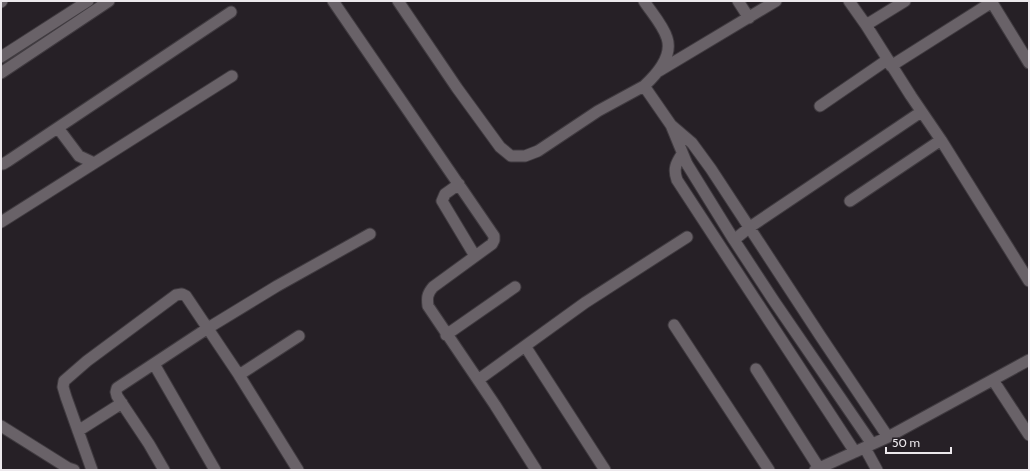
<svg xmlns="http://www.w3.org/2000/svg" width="1030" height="471" font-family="Cabin,sans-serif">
	<rect width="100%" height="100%" fill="#262026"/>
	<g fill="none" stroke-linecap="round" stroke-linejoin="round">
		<defs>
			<path id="minor" d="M 333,1 L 494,236 L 494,240 L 492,244 L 433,287 C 427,294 427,298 428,306 L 495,405 L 536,470
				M 398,1 L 457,88 L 500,147 L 511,156 L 525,156 L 538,151 L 598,111 L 644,86
				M 644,1 C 651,12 663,25 667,38 C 673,56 656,75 644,86 L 671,125 L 687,164 L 734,240 L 774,301 L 872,444
				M 738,1 L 749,18
				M 849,1 L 866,25 L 911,96 L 941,140 L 1029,281
				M 991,1 L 1029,63
				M 1,2 L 2,1
				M 866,25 L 905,1
				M 1,57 L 88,1
				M 891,66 L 992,2
				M 659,71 L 776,1
				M 1,73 L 109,1
				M 820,106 L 887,60
				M 671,125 L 692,143 L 711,169 L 821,337 L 888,437
				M 58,128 L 79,156 L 94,163
				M 682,154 C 676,163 673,169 677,180 L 855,452
				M 1,164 L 3,164 L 8,161 L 231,12
				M 459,184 L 445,194 L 442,201 L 475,256
				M 850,201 L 941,140
				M 1,222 L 232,76
				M 734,240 L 750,227 L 921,112
				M 674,325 L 769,470
				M 446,335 L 515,287
				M 525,346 L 605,470
				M 154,364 L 215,470
				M 756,369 L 819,468
				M 239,375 L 299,336
				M 478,380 L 586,302 L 687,237
				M 993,380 L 1029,435
				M 1,426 L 68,468 L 74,470
				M 78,431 L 122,403
				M 865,448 L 877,470
				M 92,470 L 66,397 L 63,387 L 64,381 L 87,361 L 176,295 L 182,294 L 186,296 L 239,375 L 298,470
				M 164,470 L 149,444 L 117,396 L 116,392 L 117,388 L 208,328 L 277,286 L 370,234
				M 815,470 L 888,437 L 1029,360"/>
		</defs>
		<use href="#minor" stroke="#403b40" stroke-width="13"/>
		<use href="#minor" stroke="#696268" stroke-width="11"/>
	</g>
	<rect width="1030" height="471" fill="none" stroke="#ece8ec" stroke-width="4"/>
	<path d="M886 447v6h65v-6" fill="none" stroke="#ece8ec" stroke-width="2"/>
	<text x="892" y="447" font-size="12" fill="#ece8ec" stroke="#262026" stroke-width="3" paint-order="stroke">50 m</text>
</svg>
